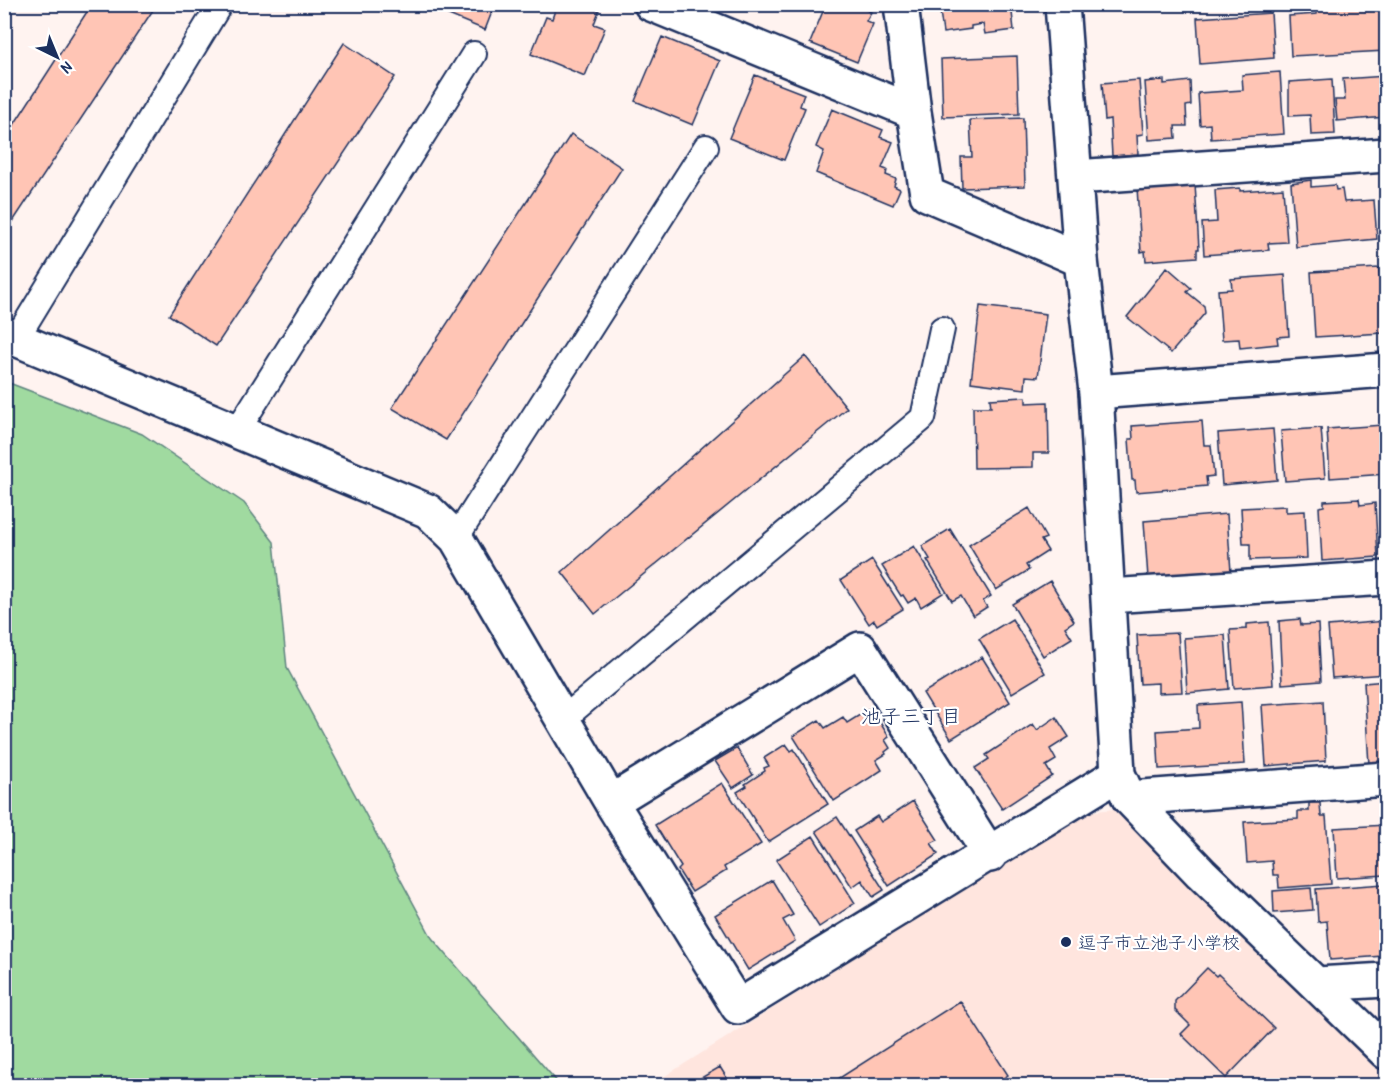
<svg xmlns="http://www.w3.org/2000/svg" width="1391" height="1090" font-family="'Patrick Hand','Klee One',sans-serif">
	<rect width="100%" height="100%" fill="#fff3f0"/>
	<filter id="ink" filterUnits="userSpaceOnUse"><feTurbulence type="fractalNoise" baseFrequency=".0167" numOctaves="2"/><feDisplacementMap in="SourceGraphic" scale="12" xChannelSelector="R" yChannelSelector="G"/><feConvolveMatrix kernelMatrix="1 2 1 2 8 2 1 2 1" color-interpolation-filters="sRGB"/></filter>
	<g filter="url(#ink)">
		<path fill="#ffe5de" d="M 1114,809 L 1386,1072 L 1386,1086 L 649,1086 L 1088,812 Z"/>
		<path fill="#a0daa0" stroke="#5e847f" stroke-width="1.5" d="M 4,381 L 142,434 L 244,503 L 274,542 L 287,668 L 432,938 L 560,1085 L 5,1085 Z"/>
		<path fill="#ffc5b5" stroke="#1b2f5e" stroke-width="1.5" d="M 92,4 L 157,4 L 4,235 L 4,140 Z
			M 422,4 L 495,4 L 485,30 Z
			M 557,4 L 584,4 L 599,11 L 594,24 L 605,28 L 585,76 L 531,54 L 546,17 L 552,19 Z
			M 826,4 L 861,4 L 860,7 L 871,12 L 866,21 L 873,24 L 857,62 L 810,43 Z
			M 939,4 L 1011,4 L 1014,30 L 985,34 L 983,24 L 971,26 L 971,29 L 943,33 Z
			M 1317,4 L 1385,4 L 1386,51 L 1291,56 L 1289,16 L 1317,14 Z
			M 1271,13 L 1274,58 L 1200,64 L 1197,18 Z
			M 662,37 L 720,61 L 693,125 L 635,101 Z
			M 344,43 L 395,77 L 216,346 L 169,315 Z
			M 1017,56 L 1019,114 L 943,117 L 941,59 Z
			M 1280,72 L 1284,134 L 1211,139 L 1210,124 L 1200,125 L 1198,93 L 1243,90 L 1242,75 Z
			M 755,75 L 804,94 L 800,106 L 805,108 L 784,160 L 729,138 Z
			M 1386,76 L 1386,117 L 1337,121 L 1335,100 L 1345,100 L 1343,79 Z
			M 1332,79 L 1335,134 L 1311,135 L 1310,115 L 1289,116 L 1289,82 Z
			M 1139,80 L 1143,134 L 1137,135 L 1138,154 L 1112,156 L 1110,119 L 1105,120 L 1102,83 Z
			M 1164,80 L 1164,84 L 1190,81 L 1191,105 L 1186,106 L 1187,126 L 1175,126 L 1176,138 L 1149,140 L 1145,82 Z
			M 832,109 L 883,130 L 880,137 L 893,142 L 882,168 L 887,170 L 886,175 L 896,179 L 894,186 L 900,189 L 893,205 L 816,173 L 824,151 L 816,147 Z
			M 1023,118 L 1025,186 L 962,188 L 961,157 L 972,157 L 970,120 Z
			M 571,134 L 622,168 L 446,440 L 392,408 Z
			M 1311,180 L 1311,187 L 1335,185 L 1336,190 L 1342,189 L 1344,202 L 1374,200 L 1377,239 L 1296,247 L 1291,183 Z
			M 1195,184 L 1199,249 L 1197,249 L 1197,257 L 1146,261 L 1145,251 L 1141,252 L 1137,187 Z
			M 1240,188 L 1240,191 L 1283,188 L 1287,242 L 1268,243 L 1269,250 L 1204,255 L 1202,223 L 1217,222 L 1215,190 Z
			M 1167,267 L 1191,288 L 1187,292 L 1204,306 L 1205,313 L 1171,353 L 1127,317 Z
			M 1379,268 L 1383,333 L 1315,337 L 1311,272 Z
			M 1285,275 L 1289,336 L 1277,337 L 1278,344 L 1240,348 L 1239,339 L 1222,340 L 1218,290 L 1232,289 L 1231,279 Z
			M 980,306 L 1046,314 L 1038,377 L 1026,376 L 1025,389 L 971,382 Z
			M 805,356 L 847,408 L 595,614 L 562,572 Z
			M 1026,397 L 1026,403 L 1048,402 L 1049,453 L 1033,453 L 1033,467 L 974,468 L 973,407 L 991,407 L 990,399 Z
			M 1202,421 L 1204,445 L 1211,445 L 1214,476 L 1206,477 L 1207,486 L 1136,492 L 1135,480 L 1132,480 L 1129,439 L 1133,439 L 1132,426 Z
			M 1383,425 L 1386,474 L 1330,478 L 1327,429 Z
			M 1321,428 L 1325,478 L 1285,481 L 1281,431 Z
			M 1273,429 L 1277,480 L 1222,485 L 1218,433 Z
			M 1359,499 L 1360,505 L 1375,503 L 1378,557 L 1322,561 L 1319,507 L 1324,506 L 1324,501 Z
			M 1286,506 L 1286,512 L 1305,511 L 1307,558 L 1250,560 L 1250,544 L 1243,544 L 1241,508 Z
			M 1029,508 L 1046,538 L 1041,540 L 1048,551 L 1026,565 L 1029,570 L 996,590 L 969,545 Z
			M 1227,514 L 1231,572 L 1148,578 L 1144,521 Z
			M 1381,514 L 1386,514 L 1386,534 L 1382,534 Z
			M 950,529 L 991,596 L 983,601 L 987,607 L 973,616 L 961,596 L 952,601 L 927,560 L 930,559 L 922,546 Z
			M 914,546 L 943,593 L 921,607 L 916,598 L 908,603 L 903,595 L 901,596 L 882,566 Z
			M 872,560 L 903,609 L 877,625 L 874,620 L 869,624 L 841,580 Z
			M 1050,581 L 1074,621 L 1065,627 L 1072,638 L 1043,656 L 1012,604 Z
			M 1012,619 L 1045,673 L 1012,693 L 979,639 Z
			M 1300,619 L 1301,625 L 1318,624 L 1321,681 L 1282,684 L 1279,621 Z
			M 1386,621 L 1386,674 L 1332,678 L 1328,626 Z
			M 1269,622 L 1273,685 L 1234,688 L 1230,630 L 1247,629 L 1247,624 Z
			M 1178,633 L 1182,692 L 1158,693 L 1158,683 L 1140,684 L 1137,635 Z
			M 1225,635 L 1229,689 L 1187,693 L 1184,638 Z
			M 982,657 L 1010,702 L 951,739 L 923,693 Z
			M 1386,681 L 1386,764 L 1369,765 L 1364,683 Z
			M 1323,701 L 1326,761 L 1266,766 L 1262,705 Z
			M 1241,702 L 1245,764 L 1159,769 L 1157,731 L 1199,728 L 1198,705 Z
			M 871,708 L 889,737 L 885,740 L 890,748 L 885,752 L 886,754 L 876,760 L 882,770 L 834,801 L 793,736 L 819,720 L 825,728 L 843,717 L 847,723 Z
			M 1056,717 L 1069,737 L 1050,749 L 1056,760 L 1046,766 L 1052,776 L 1002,809 L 975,768 L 989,759 L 986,755 L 1033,724 L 1037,730 Z
			M 786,744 L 791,751 L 794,749 L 828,804 L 768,842 L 737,792 L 747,786 L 745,784 L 765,771 L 764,768 L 769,766 L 764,758 Z
			M 737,748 L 753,775 L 733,788 L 715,761 Z
			M 722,783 L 761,844 L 724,867 L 726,871 L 692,892 L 678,870 L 681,867 L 655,825 Z
			M 913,801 L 938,840 L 931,843 L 938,854 L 889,886 L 854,831 L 877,816 L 881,822 Z
			M 1309,803 L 1320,803 L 1321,816 L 1326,816 L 1331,884 L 1279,888 L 1278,875 L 1273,875 L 1272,861 L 1247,863 L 1244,822 L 1298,819 L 1298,811 L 1309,811 Z
			M 837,817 L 884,890 L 873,897 L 862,880 L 852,887 L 816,831 Z
			M 1386,825 L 1386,875 L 1337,878 L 1334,828 Z
			M 813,836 L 855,903 L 819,927 L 776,860 Z
			M 772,880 L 793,915 L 783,920 L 795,941 L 748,970 L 715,915 Z
			M 1384,884 L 1386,943 L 1382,944 L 1383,956 L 1330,960 L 1327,921 L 1318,922 L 1316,889 Z
			M 1311,888 L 1313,910 L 1274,913 L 1273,891 Z
			M 1207,968 L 1216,976 L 1218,974 L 1274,1028 L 1226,1078 L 1181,1034 L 1190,1025 L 1175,1010 L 1175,1001 Z
			M 960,1001 L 1008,1075 L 992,1086 L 827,1086 Z
			M 720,1067 L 730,1083 L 726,1086 L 705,1086 L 701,1078 Z"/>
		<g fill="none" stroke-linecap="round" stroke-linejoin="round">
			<defs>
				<path id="lane" d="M 16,339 L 220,4
					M 237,431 L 474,54
					M 456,538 L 706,147
					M 562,720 L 923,418 L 942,329"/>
				<path id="street" d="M 651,4 L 914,112
					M 901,4 L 914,112 L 927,194 L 1081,260
					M 1076,177 L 1386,155
					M 4,334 L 428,511 L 456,538 L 611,802 L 738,1007 L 1118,774
					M 1096,392 L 1386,370
					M 1109,596 L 1386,578
					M 1129,798 L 1201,873 L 1386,1052
					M 1129,798 L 1386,779
					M 611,802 L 860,649 L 990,855
					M 1317,984 L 1386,980"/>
				<path id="secondary" d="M 1062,4 L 1081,260 L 1096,392 L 1118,774 L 1129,798"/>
			</defs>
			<use href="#lane" stroke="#1b2f5e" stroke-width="28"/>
			<use href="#street" stroke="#1b2f5e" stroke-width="38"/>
			<use href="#secondary" stroke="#1b2f5e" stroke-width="38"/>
			<use href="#lane" stroke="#fff" stroke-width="24"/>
			<use href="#street" stroke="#fff" stroke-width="33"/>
			<use href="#secondary" stroke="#fff" stroke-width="33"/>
		</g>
	</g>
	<circle fill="#1b2f5e" stroke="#fff" stroke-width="2" cx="1066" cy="942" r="6"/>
	<g text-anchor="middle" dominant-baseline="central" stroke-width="4.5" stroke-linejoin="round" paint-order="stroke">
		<g font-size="18" fill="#1b2f5e" stroke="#fff" text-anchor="start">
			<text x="1078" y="942">逗子市立池子小学校</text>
		</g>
		<g font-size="20" fill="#1b2f5e" stroke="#fff">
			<text x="911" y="715">池子三丁目</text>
		</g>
	</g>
	<rect width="1391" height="1090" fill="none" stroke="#fff" stroke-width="24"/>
	<rect x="12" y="12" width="1367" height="1066" fill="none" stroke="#1b2f5e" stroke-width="2" filter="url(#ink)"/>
	<g transform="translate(57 57) rotate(137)" stroke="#ffffff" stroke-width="4.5" paint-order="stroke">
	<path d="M0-4.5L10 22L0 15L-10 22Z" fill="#1b2f5e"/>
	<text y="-9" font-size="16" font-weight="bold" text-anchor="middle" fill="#1b2f5e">N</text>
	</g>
</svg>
